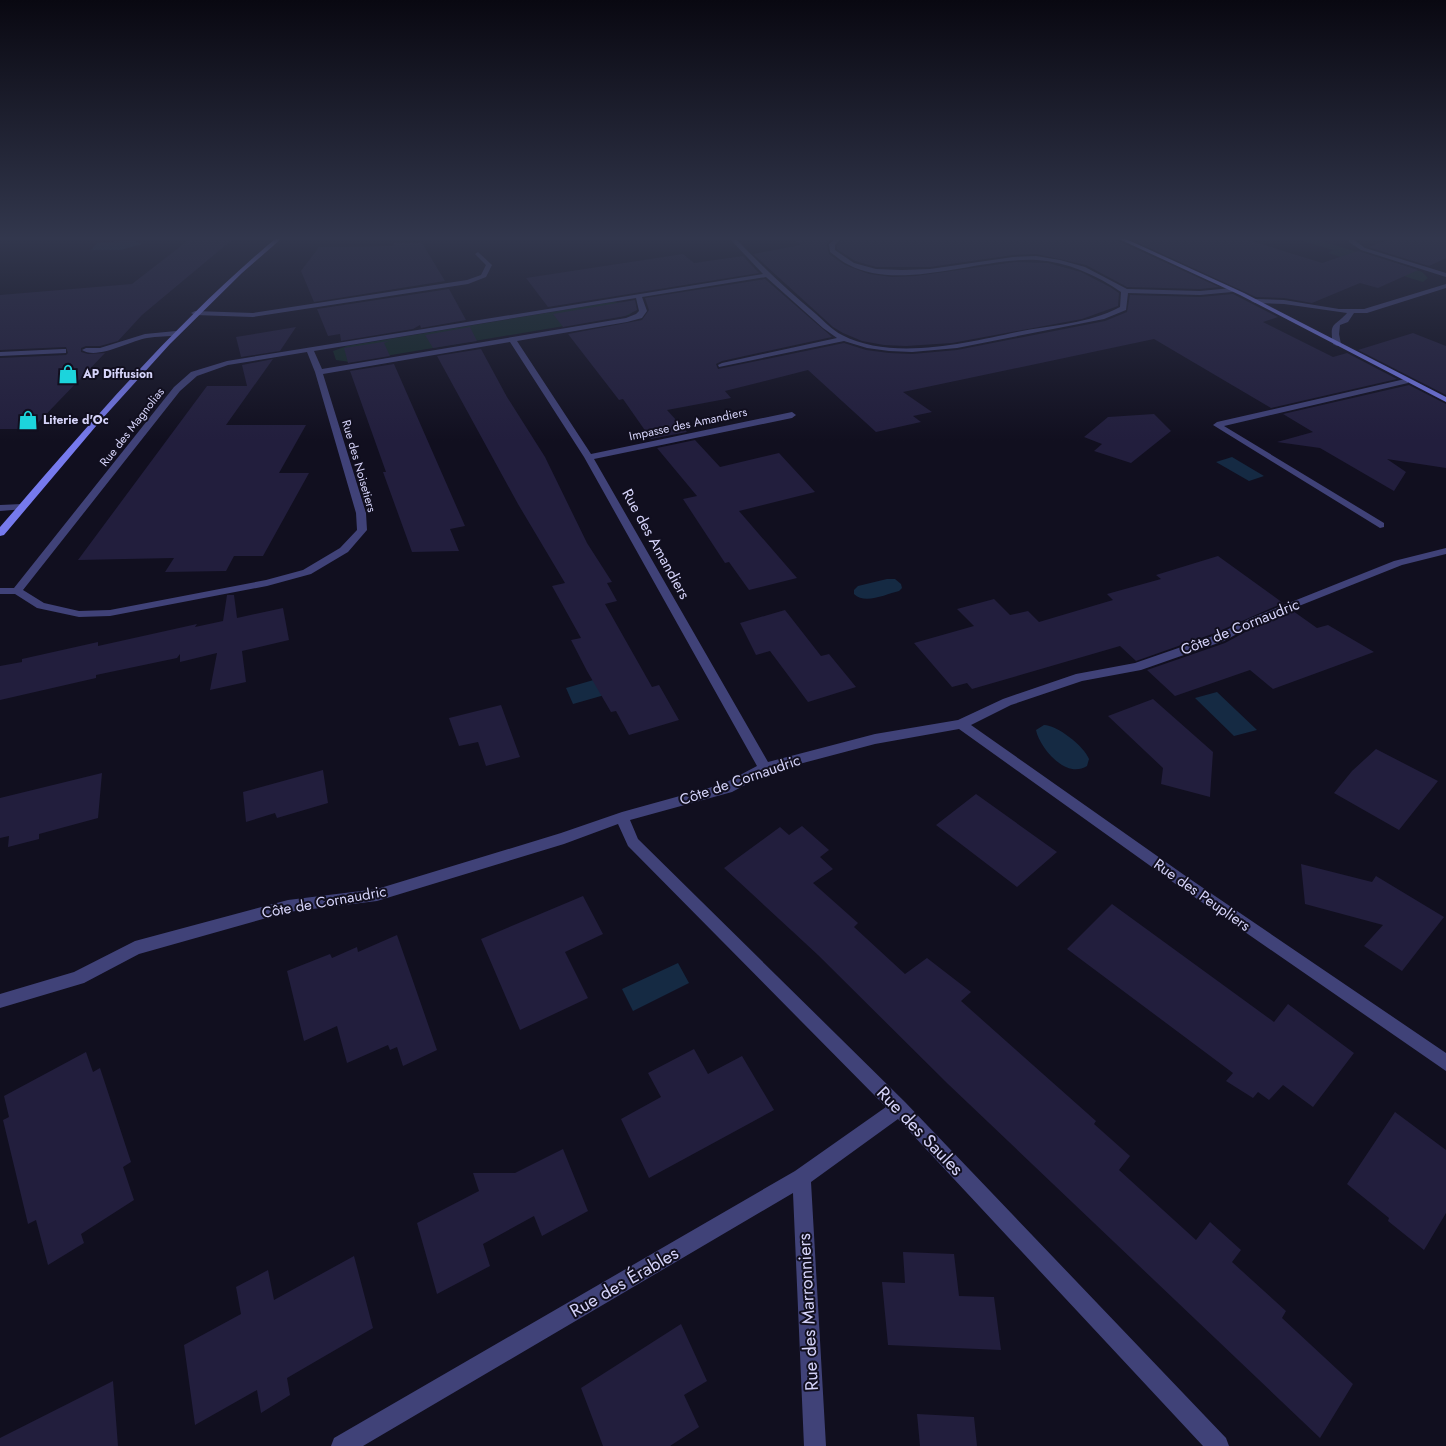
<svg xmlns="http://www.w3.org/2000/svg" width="1446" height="1446" font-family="Jost,sans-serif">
	<rect width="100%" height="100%" fill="#110f1f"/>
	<path fill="#132826" d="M 1296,239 L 1314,239 L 1407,267 L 1422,272 L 1428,278 L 1423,282 L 1328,253 L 1333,250 Z
		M 612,302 L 628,303 L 635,310 L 629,315 L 350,362 L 336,360 L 333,351 L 347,346 Z"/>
	<path fill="#152a43" d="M 132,240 L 142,244 L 121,250 L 91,250 L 97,243 Z
		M 1232,457 L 1264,476 L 1249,481 L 1216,462 Z
		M 887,579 L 895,579 L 901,584 L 902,588 L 899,591 C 886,594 865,605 854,594 L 854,590 L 858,586 Z
		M 614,674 L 622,690 L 573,704 L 566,688 Z
		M 1217,692 L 1257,730 L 1234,736 L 1195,698 Z
		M 1044,725 C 1057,725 1084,746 1089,759 L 1087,766 C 1065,780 1039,746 1036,730 Z
		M 678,963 L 689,983 L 633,1011 L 622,989 Z"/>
	<path fill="#221e3d" d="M 190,239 L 233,239 L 142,315 L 118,341 L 100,346 L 86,346 L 81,348 L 81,352 L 88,354 L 105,353 L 32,429 L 0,429 L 0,358 L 66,355 L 68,353 L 66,347 L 0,350 L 0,295 L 132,284 Z
		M 832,239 L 827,244 L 829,254 L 845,265 L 869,274 L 892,277 L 916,276 L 1015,262 L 1048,263 L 1081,272 L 1110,287 L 1119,293 L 1118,306 L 1082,319 L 952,343 L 906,346 L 884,345 L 862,341 L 843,333 L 833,327 L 753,254 L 801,245 L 795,240 Z
		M 843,239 L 1117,239 L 1118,241 L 1219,287 L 1200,289 L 1127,287 L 1086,265 L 1036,254 L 1013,255 L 930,267 L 876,267 L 855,261 L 837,249 L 837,246 Z
		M 1130,239 L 1245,239 L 1322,263 L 1358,251 L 1418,270 L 1378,288 L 1360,283 L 1312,303 L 1284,298 L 1256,297 Z
		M 1392,239 L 1446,239 L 1446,258 L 1429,266 L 1368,247 Z
		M 394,243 L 422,243 L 445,281 L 314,302 L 301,271 L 319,247 L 393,246 Z
		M 683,254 L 694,263 L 743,256 L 759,273 L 548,307 L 526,278 Z
		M 765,279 L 832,337 L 722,361 L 716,364 L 718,369 L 844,343 L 866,350 L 889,353 L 912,354 L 957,350 L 1105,321 L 1127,312 L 1130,295 L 1200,297 L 1233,294 L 1278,317 L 1263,322 L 1333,357 L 1347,353 L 1397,379 L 1271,408 L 1154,339 L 903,392 L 932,412 L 913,416 L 921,422 L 876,432 L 808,370 L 725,391 L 731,398 L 667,410 L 687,432 L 651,439 L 623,399 L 619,400 L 568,334 L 642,320 L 649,310 L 645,298 Z
		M 449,289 L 466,320 L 421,328 L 420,325 L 413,329 L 341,341 L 340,334 L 328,336 L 317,309 Z
		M 635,300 L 637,310 L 625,316 L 563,327 L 553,314 Z
		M 296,327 L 280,351 L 241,357 L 236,337 Z
		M 470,327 L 477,341 L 433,348 L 425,335 Z
		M 1413,333 L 1446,346 L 1446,395 L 1358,350 Z
		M 389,341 L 384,343 L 390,356 L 348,363 L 344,348 Z
		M 481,349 L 507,397 L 545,457 L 587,543 L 612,582 L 607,583 L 617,601 L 605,604 L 652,687 L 659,685 L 679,720 L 629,735 L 616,711 L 611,712 L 587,671 L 571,640 L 581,638 L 552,586 L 565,583 L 518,504 L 437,356 Z
		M 273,359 L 226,425 L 306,425 L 279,473 L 309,473 L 263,556 L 234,556 L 226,571 L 165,572 L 174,558 L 78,560 L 207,386 L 247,386 L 242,365 Z
		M 394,364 L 465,526 L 450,529 L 459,551 L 412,552 L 383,472 L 386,472 L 350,371 Z
		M 1409,385 L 1446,404 L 1446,468 L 1387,459 L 1406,472 L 1394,491 L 1320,448 L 1277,442 L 1313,432 L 1283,414 Z
		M 1154,414 L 1171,431 L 1131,463 L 1094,451 L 1102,444 L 1084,437 L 1108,417 Z
		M 695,440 L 720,467 L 779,453 L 815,492 L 739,511 L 797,578 L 749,590 L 729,562 L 725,563 L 683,499 L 697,496 L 657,448 Z
		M 1218,556 L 1283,603 L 1215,633 L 1136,661 L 1120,646 L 972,689 L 967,683 L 952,687 L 914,643 L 974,626 L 957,609 L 994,599 L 1010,615 L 1028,611 L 1039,622 L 1113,600 L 1107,594 L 1161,579 L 1156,575 Z
		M 227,595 L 234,595 L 237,618 L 283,608 L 289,640 L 242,651 L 246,682 L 210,690 L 217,653 L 180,662 L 180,654 L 177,658 L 96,675 L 96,678 L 0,700 L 0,666 L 22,662 L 22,659 L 98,642 L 98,646 L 197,624 L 195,627 L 223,621 Z
		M 785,610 L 821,656 L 829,654 L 856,687 L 808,702 L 770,651 L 756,655 L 740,623 Z
		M 1293,611 L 1317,628 L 1328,625 L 1374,652 L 1273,689 L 1250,670 L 1175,696 L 1147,670 L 1225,643 L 1260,624 Z
		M 1153,699 L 1213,752 L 1210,797 L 1161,784 L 1163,768 L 1108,716 Z
		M 501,705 L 520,757 L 486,766 L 478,742 L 459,746 L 449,718 Z
		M 1376,749 L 1438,781 L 1399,830 L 1334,793 L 1352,771 Z
		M 323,770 L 328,803 L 277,818 L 275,813 L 246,822 L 243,792 Z
		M 102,773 L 98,818 L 39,834 L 39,839 L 8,847 L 9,836 L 0,838 L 0,798 Z
		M 976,794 L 1057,852 L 1017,887 L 936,825 Z
		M 802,826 L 829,850 L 820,857 L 833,869 L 813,883 L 858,923 L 854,927 L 905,974 L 927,958 L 971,992 L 961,1001 L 1096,1121 L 1094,1124 L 1130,1156 L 1119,1170 L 1196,1240 L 1210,1222 L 1241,1250 L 1232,1262 L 1286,1311 L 1282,1318 L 1353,1384 L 1320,1438 L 948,1084 L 818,955 L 724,868 L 780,827 L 789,835 Z
		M 1301,864 L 1372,882 L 1376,876 L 1444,917 L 1402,971 L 1364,946 L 1383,925 L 1305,904 Z
		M 583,896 L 603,934 L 565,952 L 588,998 L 520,1030 L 481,939 Z
		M 1112,904 L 1274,1022 L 1288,1004 L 1354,1053 L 1313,1107 L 1283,1085 L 1269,1100 L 1258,1092 L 1253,1098 L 1226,1081 L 1233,1073 L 1067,949 Z
		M 397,935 L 437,1050 L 403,1066 L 397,1047 L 390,1050 L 388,1045 L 347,1063 L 337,1026 L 304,1041 L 287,971 L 330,954 L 332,958 L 357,947 L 358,952 Z
		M 694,1049 L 708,1074 L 742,1056 L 774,1110 L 649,1178 L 621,1119 L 661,1097 L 648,1073 Z
		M 86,1052 L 93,1072 L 100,1068 L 131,1162 L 123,1167 L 134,1200 L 81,1234 L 84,1243 L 48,1265 L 36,1220 L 28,1224 L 3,1120 L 9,1117 L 4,1096 Z
		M 1395,1112 L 1446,1150 L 1446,1213 L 1424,1250 L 1388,1221 L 1389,1218 L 1347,1184 Z
		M 563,1149 L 588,1211 L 542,1236 L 534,1216 L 483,1244 L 490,1266 L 437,1294 L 417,1223 L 479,1191 L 473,1173 L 515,1173 Z
		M 903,1252 L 954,1254 L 959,1296 L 994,1297 L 1001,1350 L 888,1345 L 882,1282 L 905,1283 Z
		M 354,1256 L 373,1328 L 287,1378 L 290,1395 L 261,1413 L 257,1390 L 195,1425 L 184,1345 L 241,1314 L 236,1287 L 268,1270 L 274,1300 Z
		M 681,1324 L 707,1381 L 684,1395 L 699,1427 L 670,1446 L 603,1446 L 581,1388 Z
		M 113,1381 L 118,1446 L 0,1446 L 0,1438 Z
		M 917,1414 L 974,1417 L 977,1446 L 920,1446 Z"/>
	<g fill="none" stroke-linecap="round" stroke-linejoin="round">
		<path fill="#404278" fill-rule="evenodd" d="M 176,331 L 179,331 L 179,335 C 168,337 157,336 147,338 C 130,341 97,360 82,350 L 86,348 L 100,348 L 145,334 Z
			M 63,349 L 66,349 L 66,353 L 0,356 L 0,352 Z
			M 1405,379 L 1408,379 L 1408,383 L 1224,426 L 1384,523 L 1384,527 L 1380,528 L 1213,425 L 1217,422 Z
			M 22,504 L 27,507 L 25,509 L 0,511 L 0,505 Z"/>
		<path fill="#404278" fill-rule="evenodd" d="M 730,239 L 736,239 C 761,265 787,290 816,314 C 824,321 832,330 842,335 C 892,361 966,343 1017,332 C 1052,325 1088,324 1120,307 L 1121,292 C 1096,275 1068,262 1037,260 C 980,257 901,292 849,265 C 842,262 836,256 830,252 L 829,244 L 835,239 L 841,239 L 835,245 L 835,250 L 854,263 L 876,269 L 902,270 L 930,269 L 1013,257 L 1036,256 L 1060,260 L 1085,267 L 1127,289 L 1200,291 L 1232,288 L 1235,290 L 1232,292 L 1200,295 L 1128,293 L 1126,310 L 1104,319 L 957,348 L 912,352 L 889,351 L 867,348 L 844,341 L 719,367 L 718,365 L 722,363 L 837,338 L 823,328 L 766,277 L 642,297 L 647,311 L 642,318 L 627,322 L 517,341 L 591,454 L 792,412 L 796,415 L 792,418 L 594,459 L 768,762 L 875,734 L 958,720 L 1003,699 L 1076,674 L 1135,663 L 1216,635 L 1251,618 L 1394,561 L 1446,548 L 1446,554 L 1402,565 L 1259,622 L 1224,641 L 1141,670 L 1082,681 L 1011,705 L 971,725 L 1187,877 L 1446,1053 L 1446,1071 L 1177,885 L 959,729 L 875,744 L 769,772 L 732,792 L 630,820 L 638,839 L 905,1102 L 1226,1438 L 1229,1446 L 1203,1446 L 898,1119 L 811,1182 L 826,1446 L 804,1446 L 793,1193 L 363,1446 L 331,1446 L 334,1438 L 795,1171 L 886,1107 L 628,846 L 618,824 L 564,844 L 377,901 L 288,912 L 139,954 L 84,983 L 0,1008 L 0,994 L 74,972 L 135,941 L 288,900 L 377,889 L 561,833 L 622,812 L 723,784 L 757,766 L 584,457 L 510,342 L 323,374 L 366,513 L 367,530 L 348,552 L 311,574 L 267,586 L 110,616 L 79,617 L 37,608 L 15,594 L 0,594 L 0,588 L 14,588 L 174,387 L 191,372 L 227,361 L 763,274 ZM 636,298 L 639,311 L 636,314 L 626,318 L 322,369 L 314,351 ZM 307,352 L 315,372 L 356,513 L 357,530 L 340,548 L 303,570 L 266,580 L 110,610 L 79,611 L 44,603 L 23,590 L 180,391 L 197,376 L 228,365 Z
			M 1349,239 L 1355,239 L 1354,240 L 1365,248 L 1446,273 L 1446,277 L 1361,250 L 1349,242 Z
			M 478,252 L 492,265 L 486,277 L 468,284 L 253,317 L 195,315 L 191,313 L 195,311 L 253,313 L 467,280 L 481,275 L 486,265 L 475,254 Z
			M 1446,284 L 1446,288 L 1367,313 L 1354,313 L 1348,322 L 1340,325 L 1339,334 L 1341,344 L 1337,346 L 1333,344 C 1329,321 1335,327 1347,313 L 1284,304 L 1255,303 L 1251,301 L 1255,299 L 1284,300 L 1339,309 L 1364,309 Z"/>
		<path fill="#767aed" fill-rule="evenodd" d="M 275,239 L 281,239 L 242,273 L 170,344 L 102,419 L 4,535 L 0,536 L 0,527 C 88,426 173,325 275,239 Z
			M 1119,239 L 1126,239 L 1244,293 L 1446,397 L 1446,402 L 1240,295 Z"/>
	</g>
	<linearGradient id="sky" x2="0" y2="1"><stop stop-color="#090811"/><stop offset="0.54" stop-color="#32374d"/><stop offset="1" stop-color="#32374d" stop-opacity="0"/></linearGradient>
	<rect width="1446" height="441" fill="url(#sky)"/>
	<defs>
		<symbol id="shop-bare" viewBox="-9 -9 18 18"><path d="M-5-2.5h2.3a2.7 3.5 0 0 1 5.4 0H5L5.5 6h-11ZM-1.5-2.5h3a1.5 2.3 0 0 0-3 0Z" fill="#1cd4dc" stroke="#110f1f" stroke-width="2.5" paint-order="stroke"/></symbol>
	</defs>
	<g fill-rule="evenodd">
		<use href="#shop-bare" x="54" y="360" width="28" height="28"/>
		<use href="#shop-bare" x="14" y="406" width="28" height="28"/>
	</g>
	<g text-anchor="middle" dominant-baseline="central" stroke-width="4" stroke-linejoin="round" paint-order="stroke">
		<g font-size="12" font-weight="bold" fill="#d5d3f9" stroke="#110f1f" text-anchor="start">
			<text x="83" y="374">AP Diffusion</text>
			<text x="43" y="420">Literie d'Oc</text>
		</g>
		<g font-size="12" fill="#d5d3f9" stroke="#110f1f">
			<text transform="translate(688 424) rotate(-12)">Impasse des Amandiers</text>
			<text transform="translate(132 427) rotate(-52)">Rue des Magnolias</text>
			<text transform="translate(359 466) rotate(74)">Rue des Noisetiers</text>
		</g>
		<g font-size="15" fill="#d5d3f9" stroke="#110f1f">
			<text transform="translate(656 544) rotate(61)">Rue des Amandiers</text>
			<text transform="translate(1240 627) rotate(-22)">Côte de Cornaudric</text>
			<text transform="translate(740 780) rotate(-19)">Côte de Cornaudric</text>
			<text transform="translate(1202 895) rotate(35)">Rue des Peupliers</text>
			<text transform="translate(324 902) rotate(-10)">Côte de Cornaudric</text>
		</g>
		<g font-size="18" fill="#d5d3f9" stroke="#110f1f">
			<text transform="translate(920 1131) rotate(46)">Rue des Saules</text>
			<text transform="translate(624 1282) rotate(-30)">Rue des Érables</text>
			<text transform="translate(808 1312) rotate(-93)">Rue des Marronniers</text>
		</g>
	</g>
</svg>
